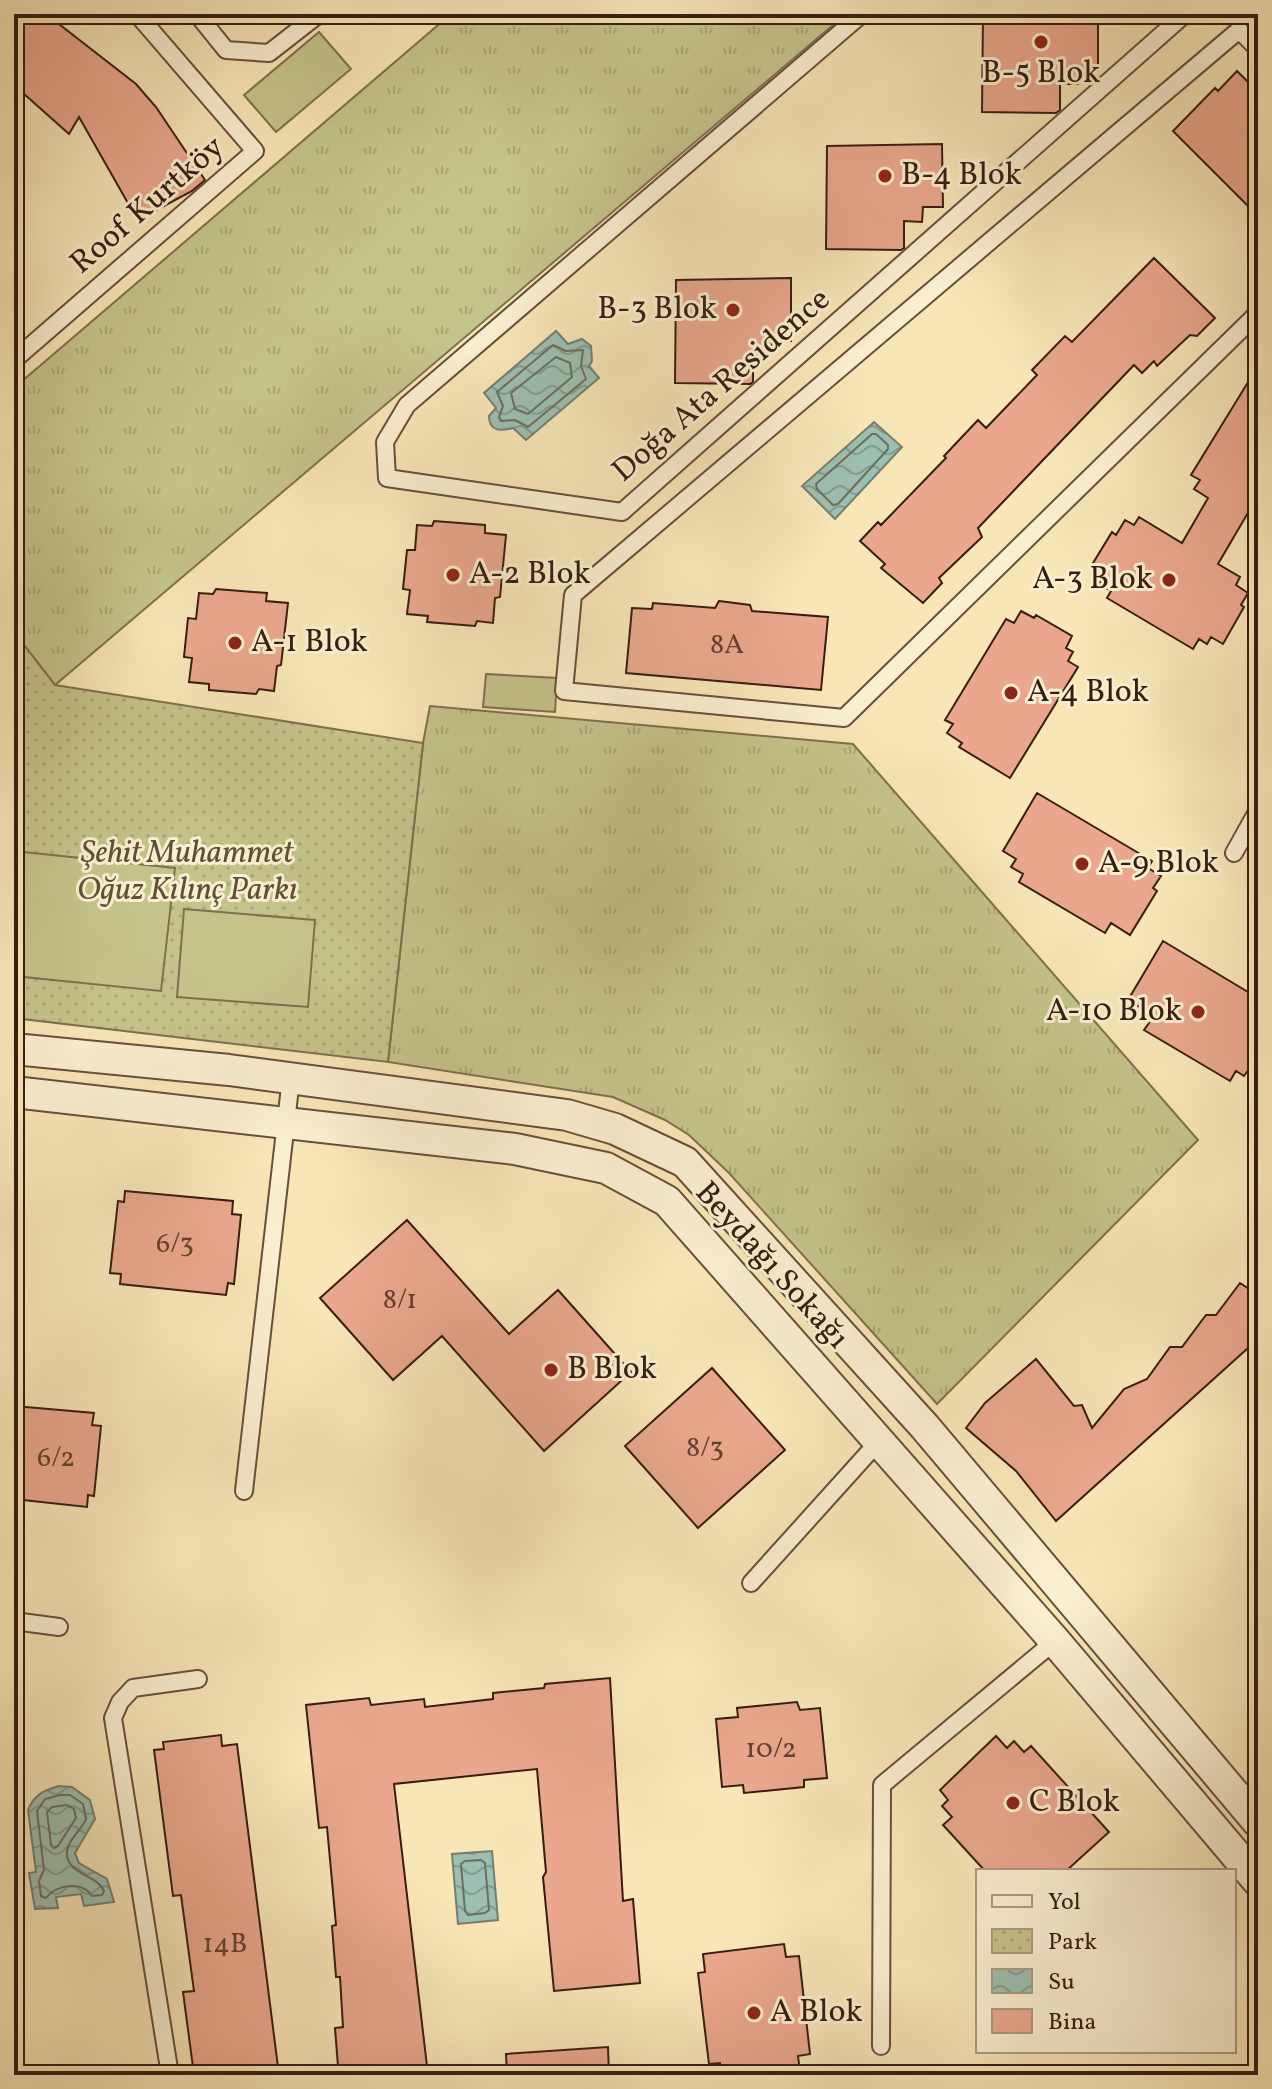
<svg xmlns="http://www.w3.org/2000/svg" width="1272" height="2089" font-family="Vollkorn,serif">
	<defs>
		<pattern id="grass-tufts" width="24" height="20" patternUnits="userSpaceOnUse" patternTransform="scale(2)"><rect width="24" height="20" fill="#c4c38a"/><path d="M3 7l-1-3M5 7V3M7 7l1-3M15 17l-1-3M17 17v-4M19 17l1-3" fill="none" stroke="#a9a776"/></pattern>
		<pattern id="park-dots" width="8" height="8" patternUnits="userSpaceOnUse" patternTransform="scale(2)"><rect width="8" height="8" fill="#c4c38a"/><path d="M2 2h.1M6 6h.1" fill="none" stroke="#a9a776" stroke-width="1.8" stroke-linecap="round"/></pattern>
		<pattern id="water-waves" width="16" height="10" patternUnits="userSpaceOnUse" patternTransform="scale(2)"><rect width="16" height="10" fill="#9dbfb1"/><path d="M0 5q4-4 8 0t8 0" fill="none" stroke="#819b8f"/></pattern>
	</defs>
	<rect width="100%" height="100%" fill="#f8e6b7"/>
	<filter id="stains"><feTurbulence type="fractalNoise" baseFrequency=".0025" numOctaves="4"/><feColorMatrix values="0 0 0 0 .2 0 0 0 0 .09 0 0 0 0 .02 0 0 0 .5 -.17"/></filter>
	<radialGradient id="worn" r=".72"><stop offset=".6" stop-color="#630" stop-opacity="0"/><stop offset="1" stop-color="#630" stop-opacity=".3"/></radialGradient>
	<path fill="url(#grass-tufts)" stroke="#7e704d" stroke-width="2" d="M 451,14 L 846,14 L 55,685 L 14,632 L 14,388 Z
		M 430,706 L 853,744 L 1198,1140 L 937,1404 L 729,1173 L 689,1135 L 665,1120 L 613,1097 L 388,1062 L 423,743 Z"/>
	<path fill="url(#park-dots)" stroke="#7e704d" stroke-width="2" d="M 14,632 L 55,685 L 423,743 L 388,1062 L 14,1018 Z"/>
	<path fill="#c4c38a" stroke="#7e704d" stroke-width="2" d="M 319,32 L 351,69 L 276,132 L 244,95 Z
		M 486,674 L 557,678 L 555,712 L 483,707 Z
		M 14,851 L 175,868 L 161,991 L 14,976 Z
		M 184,909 L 315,920 L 308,1007 L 177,997 Z"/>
	<path fill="url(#water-waves)" stroke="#747e71" stroke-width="2" d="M 556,331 L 568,344 L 582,339 L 591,346 L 592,361 L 589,366 L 599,378 L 526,440 L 513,428 C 501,431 489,432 489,416 L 496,408 L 484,393 Z
		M 874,422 L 902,447 L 835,519 L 802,486 Z
		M 59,1786 L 72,1787 L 90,1800 L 95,1819 L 75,1853 L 79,1863 L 107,1879 L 114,1902 L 84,1906 L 81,1894 L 56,1897 L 58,1908 L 35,1909 L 29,1873 L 36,1872 L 28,1810 C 34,1795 44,1790 59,1786 Z
		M 492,1851 L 498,1920 L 458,1924 L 452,1854 Z"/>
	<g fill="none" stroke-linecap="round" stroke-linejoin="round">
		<path stroke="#6a6e60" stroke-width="2" d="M 553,345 L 566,351 L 583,350 L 581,366 L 586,379 L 528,427 L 515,420 L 501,421 L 499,417 L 503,406 L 497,392 Z
			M 556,357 L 570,363 L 572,377 L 528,414 L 515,409 L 511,393 Z
			M 872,434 L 876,434 L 888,445 L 888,449 L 838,504 L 833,505 L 817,489 L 816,484 Z
			M 60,1795 L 70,1795 L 83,1804 L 86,1819 C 82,1830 68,1839 67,1852 C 66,1875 97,1874 104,1891 L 102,1895 L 92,1896 C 82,1880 56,1885 46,1898 L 41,1896 L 39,1881 L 44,1870 L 37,1811 L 45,1799 Z
			M 67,1805 L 74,1809 L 76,1818 L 58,1846 L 54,1848 L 51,1845 L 47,1812 L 52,1807 Z
			M 481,1860 L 485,1863 L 489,1910 L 485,1913 L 468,1915 L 465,1911 L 461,1864 L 465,1861 Z"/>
	</g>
	<path fill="#eaa78d" stroke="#371d10" stroke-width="2" d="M 14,14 L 46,14 L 136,84 L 156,107 L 205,180 L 192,191 L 142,218 L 134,205 L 129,205 L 79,117 L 69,134 L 14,85 Z
		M 983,14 L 1098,14 L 1098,70 L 1079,70 L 1078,84 L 1060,84 L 1060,110 L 1056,113 L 982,112 Z
		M 1237,71 L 1258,92 L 1258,216 L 1173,131 L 1215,88 L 1218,91 Z
		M 942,144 L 943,207 L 923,207 L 922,222 L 904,221 L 904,248 L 901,250 L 826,249 L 827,146 Z
		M 1154,258 L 1215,318 L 1197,336 L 1190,335 L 1157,366 L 1154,361 L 1142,373 L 1134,365 L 978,528 L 982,537 L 939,578 L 942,583 L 923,603 L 881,568 L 885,564 L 860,541 L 878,522 L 881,525 L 946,458 L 944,456 L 978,420 L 986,428 L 1037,375 L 1032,370 L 1065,336 L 1072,342 Z
		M 791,278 L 791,341 L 772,341 L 771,355 L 753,355 L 753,382 L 750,384 L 675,383 L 676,280 Z
		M 1258,366 L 1258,516 L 1249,511 L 1218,564 L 1240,577 L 1236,585 L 1248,593 L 1241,605 L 1244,607 L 1223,644 L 1211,637 L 1207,644 L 1199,639 L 1193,649 L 1107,598 L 1111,591 L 1099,584 L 1103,576 L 1090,568 L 1112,532 L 1116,535 L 1125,520 L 1134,525 L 1139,517 L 1182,543 L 1208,498 L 1194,489 L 1200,480 L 1191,475 Z
		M 434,521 L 485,525 L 485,533 L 506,535 L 500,597 L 495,598 L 493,623 L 477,621 L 475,626 L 427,622 L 428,616 L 407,614 L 410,590 L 403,589 L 407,550 L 415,550 L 417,525 L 432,526 Z
		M 216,589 L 267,593 L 266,601 L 288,603 L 281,665 L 277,666 L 274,691 L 259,689 L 256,694 L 209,690 L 209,684 L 189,682 L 192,658 L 184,657 L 188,618 L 196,619 L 199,593 L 213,594 Z
		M 719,601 L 750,605 L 752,611 L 828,617 L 821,690 L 626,673 L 632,608 L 652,609 L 653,603 L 715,608 Z
		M 1021,611 L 1034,618 L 1036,615 L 1072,636 L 1066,648 L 1073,652 L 1068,661 L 1078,667 L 1010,778 L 959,747 L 962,743 L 947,733 L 953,724 L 945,720 L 1006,619 L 1014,623 Z
		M 1037,793 L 1152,861 L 1148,868 L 1161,876 L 1153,888 L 1157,891 L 1130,935 L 1111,923 L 1105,933 L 1019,882 L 1023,874 L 1011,867 L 1016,859 L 1003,851 Z
		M 1163,941 L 1258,998 L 1258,1074 L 1249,1069 L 1244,1076 L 1236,1071 L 1230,1081 L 1144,1030 L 1149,1023 L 1136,1016 L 1141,1008 L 1128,1000 Z
		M 125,1191 L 233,1201 L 232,1214 L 241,1215 L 234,1284 L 228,1283 L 226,1295 L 120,1284 L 121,1274 L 110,1273 L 118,1201 L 124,1202 Z
		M 407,1220 L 509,1334 L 558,1290 L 631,1372 L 544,1451 L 442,1336 L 393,1380 L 320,1298 Z
		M 1240,1283 L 1258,1295 L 1258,1339 L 1056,1521 L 1016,1471 L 966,1428 L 985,1403 L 1036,1359 L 1074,1406 L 1082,1405 L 1092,1428 L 1124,1389 L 1147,1379 L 1170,1347 L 1182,1347 L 1206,1315 L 1216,1315 Z
		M 712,1368 L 785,1450 L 698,1528 L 625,1446 Z
		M 14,1406 L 94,1413 L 92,1425 L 101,1426 L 94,1496 L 88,1495 L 87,1507 L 14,1499 Z
		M 610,1678 L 623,1901 L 633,1899 L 640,1983 L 554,1991 L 543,1877 L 546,1872 L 537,1769 L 394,1784 L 428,2075 L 345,2075 L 344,2065 L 338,2066 L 335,2028 L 343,2027 L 340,1977 L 336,1977 L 332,1926 L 336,1925 L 327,1827 L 319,1828 L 306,1705 L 369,1698 L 371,1705 L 424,1699 L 425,1707 L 493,1699 L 493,1693 L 544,1688 L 545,1684 Z
		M 797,1702 L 800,1710 L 820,1708 L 827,1778 L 804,1780 L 804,1787 L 744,1793 L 743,1785 L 722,1787 L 716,1719 L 738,1717 L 737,1708 Z
		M 221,1735 L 222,1746 L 237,1744 L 279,2075 L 194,2075 L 183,1992 L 194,1991 L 181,1895 L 173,1896 L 154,1750 L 164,1749 L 163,1742 Z
		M 996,1736 L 1007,1748 L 1014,1741 L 1024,1752 L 1031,1746 L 1109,1832 L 1066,1871 L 985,1871 L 943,1825 L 952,1817 L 942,1806 L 948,1800 L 940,1790 Z
		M 784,1944 L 786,1957 L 799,1956 L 810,2054 L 798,2056 L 800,2072 L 721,2075 L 720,2063 L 709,2064 L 698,1973 L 705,1972 L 703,1954 Z
		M 608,2047 L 609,2075 L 507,2075 L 506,2054 Z"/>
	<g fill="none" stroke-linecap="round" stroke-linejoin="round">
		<defs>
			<path id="lane" d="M 197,14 L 226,50 L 269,53 L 319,14
				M 862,14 L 407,405 L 385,442 L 387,478 L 622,512 L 1185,14
				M 1258,49 L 1239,30 L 573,595 L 564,691 L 844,718 L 1258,313
				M 14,360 L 255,151 L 137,14
				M 1234,853 L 1258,810
				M 244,1491 L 291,1078
				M 751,1583 L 879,1441
				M 14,1621 L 59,1627
				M 881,2046 L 882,1785 L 1055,1641
				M 170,2075 L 113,1718 L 120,1702 L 133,1688 L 198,1679"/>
			<path id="street" d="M 14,1049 L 229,1070 L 567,1115 L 615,1129 L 685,1162 L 925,1427 L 1258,1822
				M 14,1092 L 515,1149 L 606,1168 L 667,1201 L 1055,1641 L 1258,1881"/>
		</defs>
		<use href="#lane" stroke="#674f3a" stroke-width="20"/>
		<use href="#street" stroke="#674f3a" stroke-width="34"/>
		<use href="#lane" stroke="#faefd0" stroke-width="16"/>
		<use href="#street" stroke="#faefd0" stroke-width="30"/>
	</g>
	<g fill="#8f2418" stroke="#faefd0" stroke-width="3">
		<circle cx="1041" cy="42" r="8"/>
		<circle cx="885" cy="176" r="8"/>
		<circle cx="733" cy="310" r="8"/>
		<circle cx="453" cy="575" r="8"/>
		<circle cx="1169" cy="580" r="8"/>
		<circle cx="235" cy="643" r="8"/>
		<circle cx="1011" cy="693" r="8"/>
		<circle cx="1082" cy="864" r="8"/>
		<circle cx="1198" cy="1012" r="8"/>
		<circle cx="551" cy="1370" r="8"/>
		<circle cx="1013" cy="1803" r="8"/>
		<circle cx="754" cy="2013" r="8"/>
	</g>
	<g text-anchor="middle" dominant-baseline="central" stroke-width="6" stroke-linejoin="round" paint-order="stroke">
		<g font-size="28" fill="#64402f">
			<text x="727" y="645">8A</text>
			<text x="175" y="1244">6/3</text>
			<text x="400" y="1300">8/1</text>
			<text x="705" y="1448">8/3</text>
			<text x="56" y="1458">6/2</text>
			<text x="771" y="1749">10/2</text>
			<text x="225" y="1944">14B</text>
		</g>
		<g font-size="32" fill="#371d10" stroke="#faefd0" text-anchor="start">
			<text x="1041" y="74" text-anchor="middle">B-5 Blok</text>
			<text x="901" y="176">B-4 Blok</text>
			<text x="717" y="310" text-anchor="end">B-3 Blok</text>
			<text x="469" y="575">A-2 Blok</text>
			<text x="1153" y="580" text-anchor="end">A-3 Blok</text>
			<text x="251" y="643">A-1 Blok</text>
			<text x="1027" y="693">A-4 Blok</text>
			<text x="1098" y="864">A-9 Blok</text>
			<text x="1182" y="1012" text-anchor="end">A-10 Blok</text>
			<text x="567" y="1370">B Blok</text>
			<text x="1029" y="1803">C Blok</text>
			<text x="770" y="2013">A Blok</text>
		</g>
		<g font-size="32" fill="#371d10" stroke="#faefd0">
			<text transform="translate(148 206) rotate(-41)">Roof Kurtköy</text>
			<text transform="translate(722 386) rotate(-41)">Doğa Ata Residence</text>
			<text transform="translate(771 1266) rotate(48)">Beydağı Sokağı</text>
		</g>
		<g font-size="32" font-style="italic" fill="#614f35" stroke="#faefd0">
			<text x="187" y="854">Şehit Muhammet<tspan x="187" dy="37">Oğuz Kılınç Parkı</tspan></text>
		</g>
	</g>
	<rect width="1272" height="2089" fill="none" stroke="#f8e6b7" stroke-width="48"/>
	<rect x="16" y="16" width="1240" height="2057" fill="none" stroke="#371d10" stroke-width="4"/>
	<rect x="24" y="24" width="1224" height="2041" fill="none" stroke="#371d10" stroke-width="2"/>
	<rect x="976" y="1869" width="260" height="184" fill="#faefd0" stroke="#ac9b83" stroke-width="2"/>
	<rect x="992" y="1895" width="40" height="12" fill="#faefd0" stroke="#ac9b83" stroke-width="2"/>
	<text x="1048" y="1909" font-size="24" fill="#371d10">Yol</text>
	<rect x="992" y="1929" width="40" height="24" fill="url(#park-dots)" stroke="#ac9b83" stroke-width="2"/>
	<text x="1048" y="1949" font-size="24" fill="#371d10">Park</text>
	<rect x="992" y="1969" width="40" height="24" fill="url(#water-waves)" stroke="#ac9b83" stroke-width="2"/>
	<text x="1048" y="1989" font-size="24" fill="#371d10">Su</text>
	<rect x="992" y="2009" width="40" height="24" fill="#eaa78d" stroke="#ac9b83" stroke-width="2"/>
	<text x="1048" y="2029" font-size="24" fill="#371d10">Bina</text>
	<rect width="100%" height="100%" filter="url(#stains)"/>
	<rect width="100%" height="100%" fill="url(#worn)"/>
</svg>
